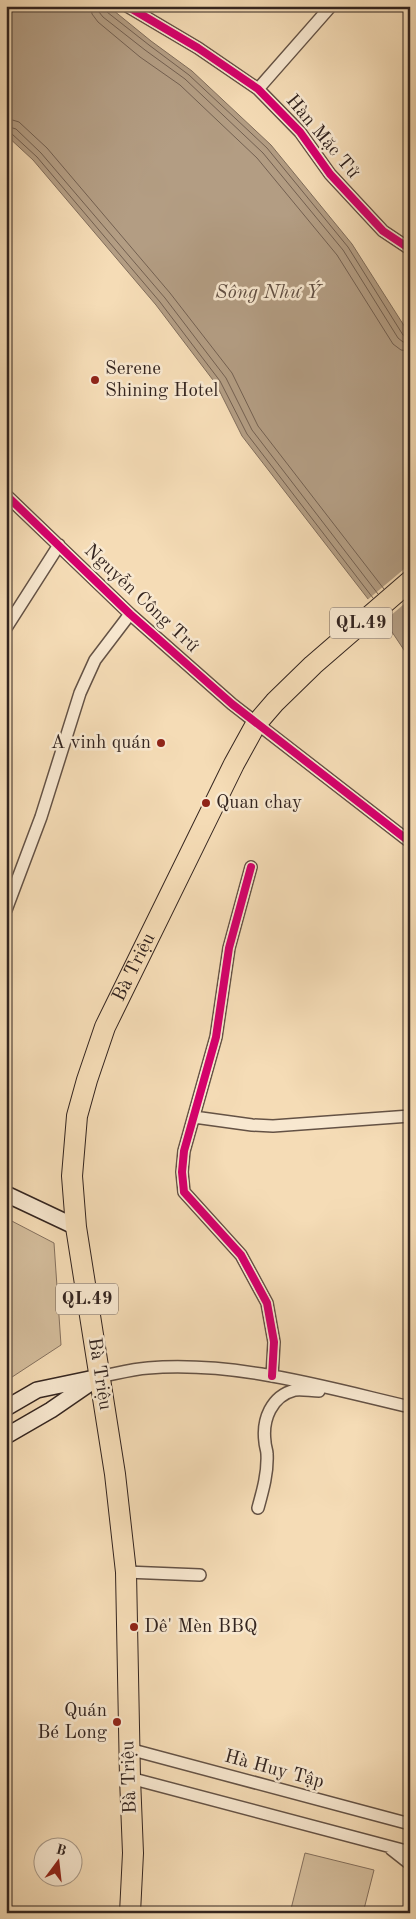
<svg xmlns="http://www.w3.org/2000/svg" width="416" height="1919" font-family="'Old Standard TT',serif">
	<rect width="100%" height="100%" fill="#f5dcb6"/>
	<filter id="stains"><feTurbulence type="fractalNoise" baseFrequency=".004" numOctaves="4"/><feColorMatrix values="0 0 0 0 .2 0 0 0 0 .09 0 0 0 0 .02 0 0 0 .5 -.17"/></filter>
	<radialGradient id="worn" r=".72"><stop offset=".6" stop-color="#630" stop-opacity="0"/><stop offset="1" stop-color="#630" stop-opacity=".3"/></radialGradient>
	<path fill="#d4bd9c" stroke="#84705e" d="M 6,1218 L 54,1243 L 61,1345 L 6,1381 Z
		M 305,1853 L 374,1870 L 363,1913 L 290,1913 Z"/>
	<path fill="#b39d83" stroke="#806d5b" d="M 6,6 L 108,6 L 151,41 L 192,71 L 271,145 L 352,244 L 410,335 L 410,659 L 382,617 L 242,436 L 216,384 L 156,305 L 33,160 L 6,135 Z"/>
	<path fill="#f5dcb6" d="M 410,564 L 410,599 L 382,623 L 366,601 Z"/>
	<g fill="none" stroke-linecap="round" stroke-linejoin="round">
		<path stroke="#736051" stroke-width="1" d="M 91,6 L 92,14 L 98,22 L 140,57 L 180,85 L 257,158 L 337,255 L 393,344 L 401,350 L 410,351
			M 99,6 L 99,12 L 103,17 L 145,50 L 185,79 L 263,153 L 343,250 L 398,338 L 403,342 L 410,343
			M 105,6 L 107,12 L 149,45 L 189,75 L 267,148 L 348,247 L 403,335 L 410,337
			M 6,118 L 19,122 L 47,148 L 170,293 L 232,373 L 258,426 L 384,589
			M 6,126 L 16,129 L 41,153 L 165,298 L 226,378 L 252,430 L 378,594
			M 6,132 L 12,134 L 37,157 L 160,302 L 220,381 L 247,434 L 373,598"/>
		<defs>
			<path id="street" d="M 127,6 L 198,48 L 258,89 L 300,132 L 330,174 L 383,231 L 410,249
				M 258,89 L 331,6
				M 6,495 L 130,614 L 232,704 L 410,842
				M 6,628 L 59,545
				M 251,867 L 229,948 L 216,1037 L 184,1151 L 182,1172 L 184,1192 L 241,1255 L 267,1303 L 274,1342 L 272,1376
				M 6,910 L 41,817 L 80,693 L 95,660 L 130,614
				M 194,1117 L 252,1125 L 273,1126 L 410,1116
				M 99,1377 C 115,1374 132,1369 148,1368 C 237,1361 324,1387 410,1407
				M 258,1508 C 263,1490 268,1472 267,1454 C 267,1450 265,1446 265,1442 C 262,1420 271,1396 295,1390 C 303,1389 311,1391 319,1391
				M 126,1572 L 200,1575
				M 129,1749 L 410,1824
				M 130,1778 L 410,1852
				M 391,1849 L 410,1864"/>
			<path id="secondary" d="M 6,1194 L 76,1227
				M 6,1408 L 37,1390 L 99,1377 L 51,1410 L 6,1436"/>
			<g id="highway">
				<path id="s1" d="M 130,1913 L 133,1853 L 130,1778 L 126,1572 L 115,1474 L 76,1227 L 72,1176 L 77,1116 L 87,1080 L 105,1027 L 234,764 L 256,724 L 275,702 L 313,665 L 410,581"/>
			</g>
		</defs>
		<use href="#street" stroke="#645245" stroke-width="14"/>
		<use href="#secondary" stroke="#33241f" stroke-width="18"/>
		<use href="#highway" stroke="#33241f" stroke-width="22"/>
		<use href="#street" stroke="#f8e8d0" stroke-width="11"/>
		<use href="#secondary" stroke="#f8e8d0" stroke-width="15"/>
		<use href="#highway" stroke="#f5dcb6" stroke-width="20"/>
		<defs>
			<path id="cycleway" d="M 127,6 L 198,48 L 258,89 L 300,132 L 330,174 L 383,231 L 410,249
				M 6,495 L 130,614 L 232,704 L 410,842
				M 251,867 L 229,948 L 216,1037 L 184,1151 L 182,1172 L 184,1192 L 241,1255 L 267,1303 L 274,1342 L 272,1376"/>
		</defs>
		<use href="#cycleway" stroke="#f8e8d0" stroke-width="11"/>
		<use href="#cycleway" stroke="#d6006c" stroke-width="8"/>
	</g>
	<g fill="#8f2418" stroke="#f8e8d0" stroke-width="2">
		<circle cx="95" cy="380" r="5"/>
		<circle cx="161" cy="743" r="5"/>
		<circle cx="206" cy="803" r="5"/>
		<circle cx="134" cy="1627" r="5"/>
		<circle cx="117" cy="1722" r="5"/>
	</g>
	<g text-anchor="middle" dominant-baseline="central" stroke-width="5" stroke-linejoin="round" paint-order="stroke">
		<g fill="#f8e8d0" stroke="#6e5f54" stroke-width="1">
			<rect x="330" y="607.5" width="62" height="31" rx="4"/>
			<rect x="56" y="1283.5" width="62" height="31" rx="4"/>
		</g>
		<g font-size="18" font-weight="bold" fill="#33241f">
			<text x="361" y="623">QL.49</text>
			<text x="87" y="1299">QL.49</text>
		</g>
		<g font-size="19" fill="#33241f" stroke="#f8e8d0">
			<text transform="translate(322 137) rotate(50)">Hàn Mặc Tử</text>
			<text transform="translate(141 599) rotate(43)">Nguyễn Công Trứ</text>
			<text stroke="none"><textPath href="#s1" startOffset="961">Bà Triệu</textPath></text>
			<text transform="translate(99 1374) rotate(81)">Bà Triệu</text>
			<text transform="translate(274 1770) rotate(15)">Hà Huy Tập</text>
			<text transform="translate(130 1777) rotate(-92)">Bà Triệu</text>
		</g>
		<g font-size="19" fill="#33241f" stroke="#f8e8d0" text-anchor="start">
			<text x="105" y="369">Serene<tspan x="105" dy="22">Shining Hotel</tspan></text>
			<text x="151" y="743" text-anchor="end">A vinh quán</text>
			<text x="216" y="803">Quan chay</text>
			<text x="144" y="1627">Dê' Mèn BBQ</text>
			<text x="107" y="1711" text-anchor="end">Quán<tspan x="107" dy="22">Bé Long</tspan></text>
		</g>
		<g font-size="20" font-style="italic" fill="#604e42" stroke="#f8e8d0">
			<text x="268" y="293">Sông Như Ý</text>
		</g>
	</g>
	<rect width="416" height="1919" fill="none" stroke="#f5dcb6" stroke-width="25"/>
	<rect x="8" y="8" width="401" height="1904" fill="none" stroke="#33241f" stroke-width="2.5"/>
	<rect x="12" y="12" width="391" height="1894" fill="none" stroke="#33241f"/>
	<g transform="translate(58 1862) rotate(15)"><circle r="24" fill="#f8e8d0" stroke="#a99a89"/>
	<path d="M0-4L9 19L0 12L-9 19Z" fill="#8f2418"/>
	<text y="-8" font-size="14" font-weight="bold" text-anchor="middle" fill="#33241f">B</text>
	</g>
	<rect width="100%" height="100%" filter="url(#stains)"/>
	<rect width="100%" height="100%" fill="url(#worn)"/>
</svg>
